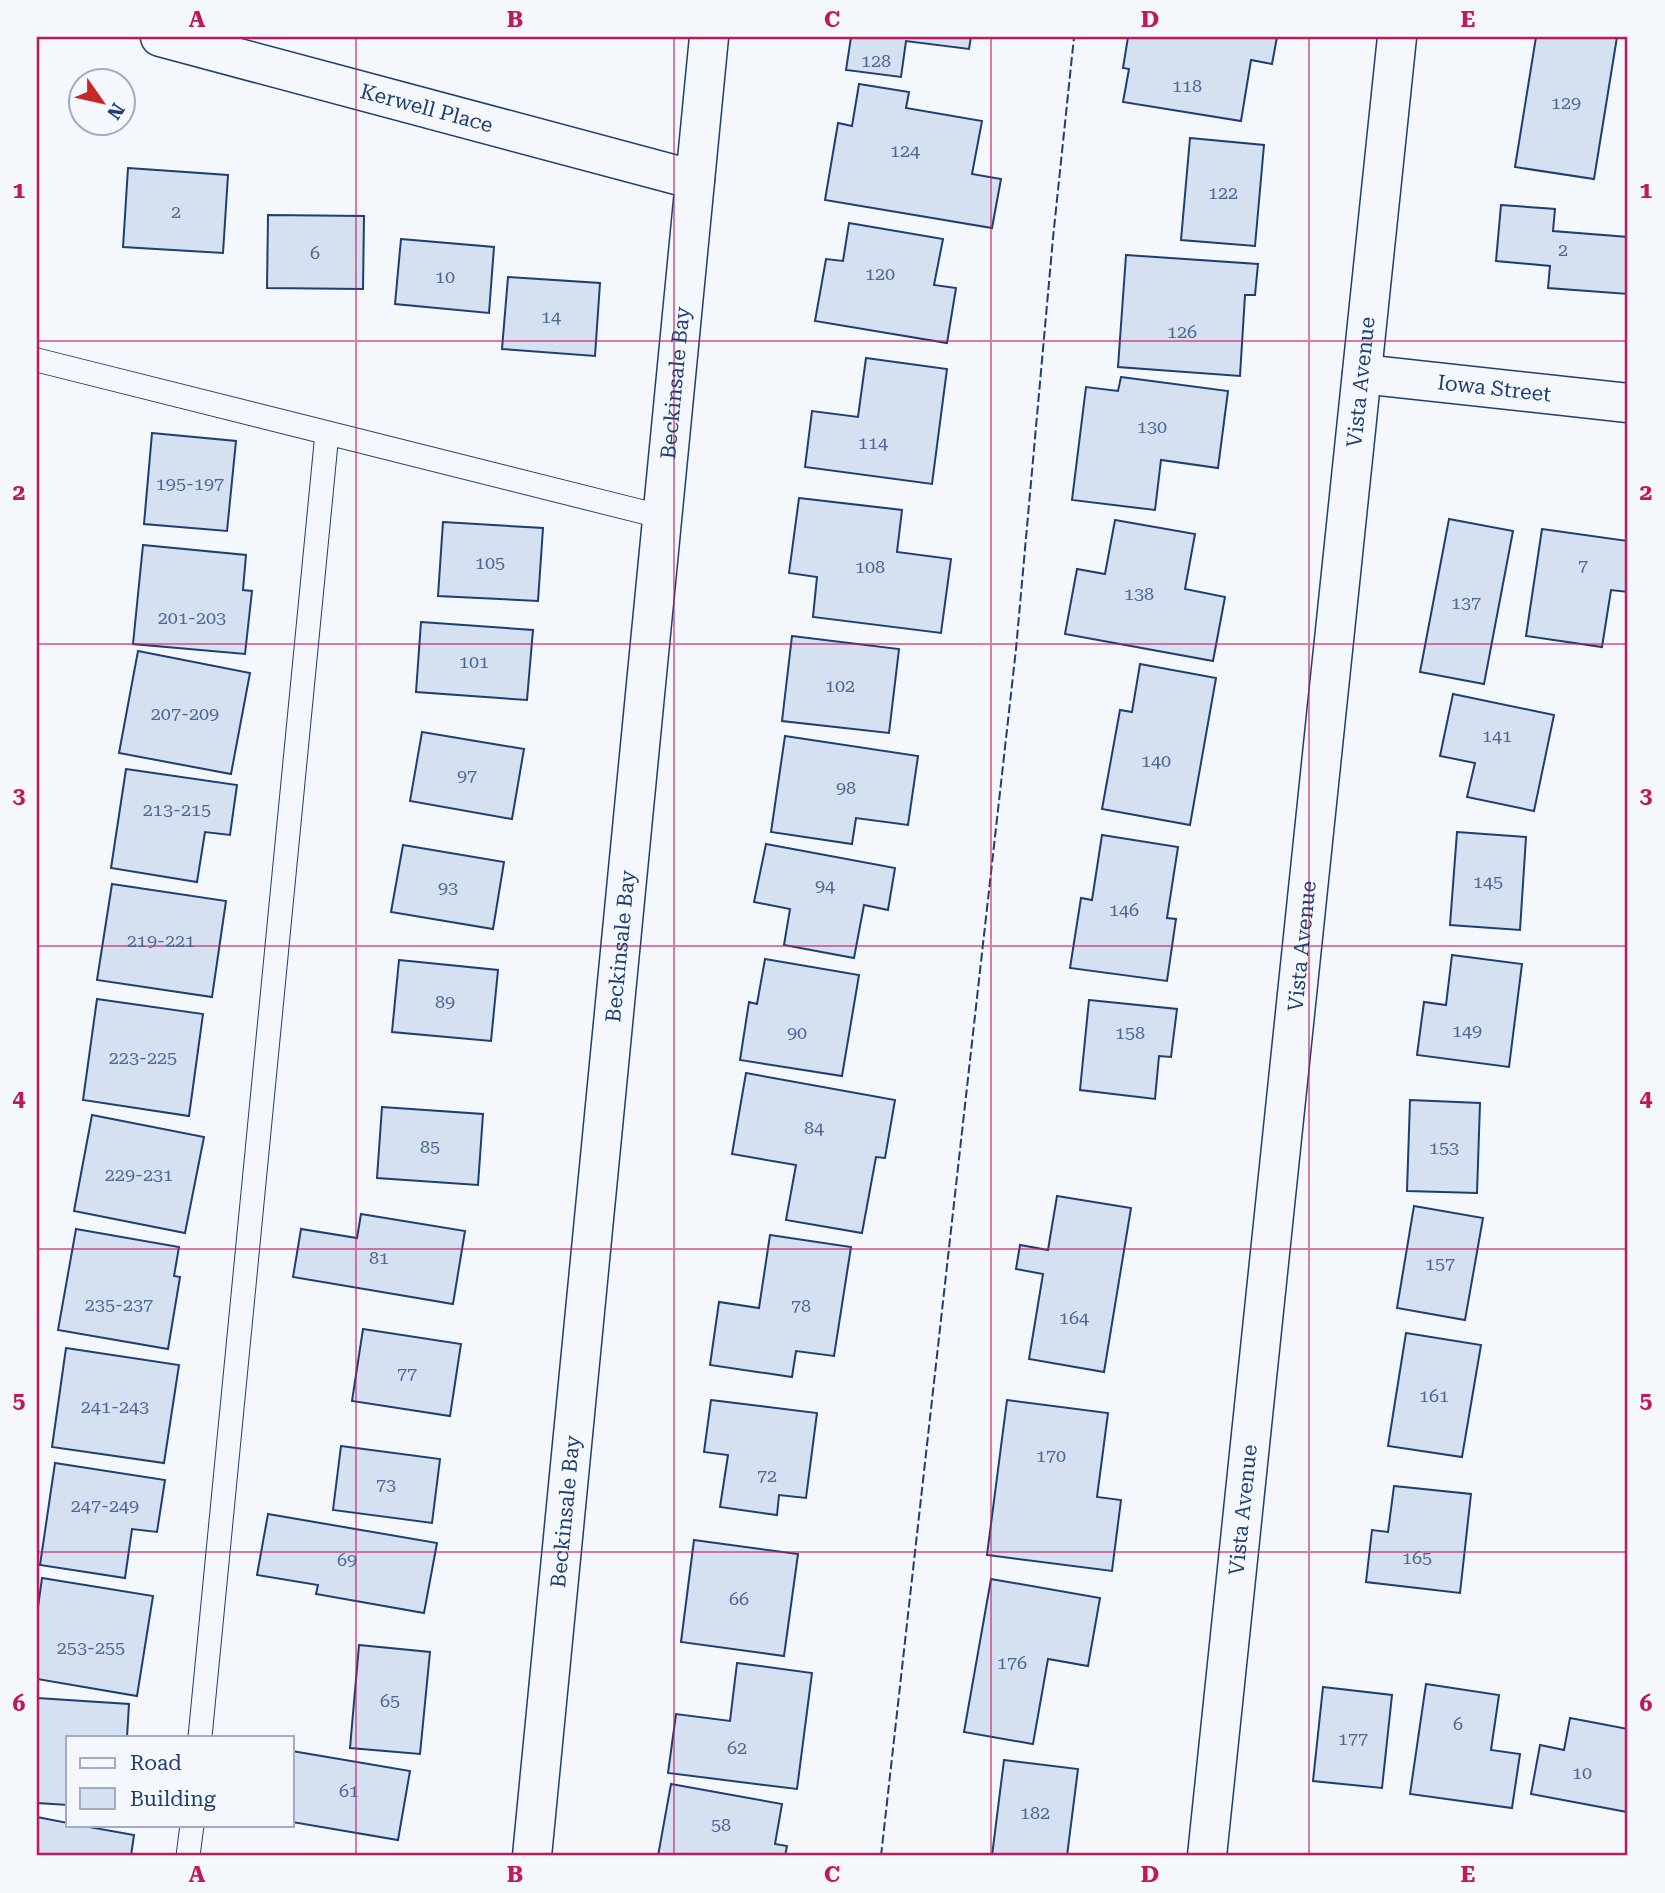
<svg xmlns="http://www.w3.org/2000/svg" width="1665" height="1893" font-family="'Roboto Serif',serif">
	<rect width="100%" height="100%" fill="#f4f7fb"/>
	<path fill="#d5e0f0" stroke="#1d3f73" stroke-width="2" d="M 851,37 L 971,37 L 969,49 L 906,41 L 901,77 L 846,70 Z
		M 1128,37 L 1277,37 L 1272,64 L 1251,60 L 1241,121 L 1123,102 L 1129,69 L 1123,68 Z
		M 1536,37 L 1617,37 L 1594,179 L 1515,167 Z
		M 859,84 L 909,92 L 906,108 L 982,121 L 972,174 L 1001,179 L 992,228 L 825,200 L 838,123 L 852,126 Z
		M 1190,138 L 1264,145 L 1255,246 L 1181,240 Z
		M 128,168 L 228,175 L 223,253 L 123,247 Z
		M 1501,205 L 1555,209 L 1553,231 L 1628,237 L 1628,294 L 1548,288 L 1550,266 L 1496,261 Z
		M 268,215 L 364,216 L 363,289 L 267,288 Z
		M 849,223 L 943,239 L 934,285 L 956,288 L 947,343 L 815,321 L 826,259 L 843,261 Z
		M 401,239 L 494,247 L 489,313 L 395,304 Z
		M 1126,255 L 1258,264 L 1255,295 L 1245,295 L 1240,376 L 1118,367 Z
		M 508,277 L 600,283 L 595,356 L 502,349 Z
		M 866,358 L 947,369 L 932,484 L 805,467 L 812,411 L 858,417 Z
		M 1121,377 L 1228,391 L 1218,468 L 1161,460 L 1155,510 L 1072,500 L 1086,387 L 1118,391 Z
		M 152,433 L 236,441 L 227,531 L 144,524 Z
		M 799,498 L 902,510 L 897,552 L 951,559 L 941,633 L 813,617 L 817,577 L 789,573 Z
		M 1449,519 L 1513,531 L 1484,684 L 1420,672 Z
		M 1115,520 L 1195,534 L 1185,589 L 1225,597 L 1213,661 L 1065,634 L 1077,569 L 1105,574 Z
		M 443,522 L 543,528 L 538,601 L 438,596 Z
		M 1542,529 L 1628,541 L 1628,592 L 1611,590 L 1602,647 L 1526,636 Z
		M 143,545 L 246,555 L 243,590 L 252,591 L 245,654 L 133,644 Z
		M 421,622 L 533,630 L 527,700 L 416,692 Z
		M 792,636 L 899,649 L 889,733 L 782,721 Z
		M 138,651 L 250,673 L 231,774 L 119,753 Z
		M 1140,664 L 1216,678 L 1190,825 L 1102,809 L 1120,710 L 1132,712 Z
		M 1453,694 L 1554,715 L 1534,811 L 1467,797 L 1475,763 L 1440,756 Z
		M 422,732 L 524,749 L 512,819 L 410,801 Z
		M 785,736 L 918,756 L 908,825 L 856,818 L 852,844 L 771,832 Z
		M 126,769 L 237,785 L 230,835 L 205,832 L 197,882 L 111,868 Z
		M 1457,832 L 1526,837 L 1520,930 L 1450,925 Z
		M 1102,835 L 1178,847 L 1167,918 L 1176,919 L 1167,981 L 1070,968 L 1081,898 L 1092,900 Z
		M 766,844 L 895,868 L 888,910 L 864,905 L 854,958 L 784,945 L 790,909 L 754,902 Z
		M 403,845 L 504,862 L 493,929 L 391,912 Z
		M 112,884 L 226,901 L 212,997 L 97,980 Z
		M 1452,955 L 1522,964 L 1509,1067 L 1417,1055 L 1424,1002 L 1446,1005 Z
		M 765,959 L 859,975 L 842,1076 L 740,1060 L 749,1002 L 757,1004 Z
		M 399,960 L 498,970 L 491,1041 L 392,1032 Z
		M 97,999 L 203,1014 L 189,1116 L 83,1100 Z
		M 1089,1000 L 1177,1009 L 1171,1057 L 1159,1056 L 1155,1099 L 1080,1090 Z
		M 746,1073 L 895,1100 L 885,1158 L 876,1157 L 862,1233 L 786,1220 L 796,1165 L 732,1154 Z
		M 1410,1100 L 1480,1103 L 1477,1193 L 1407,1191 Z
		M 382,1107 L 483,1114 L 478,1185 L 377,1178 Z
		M 92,1115 L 204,1137 L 185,1233 L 74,1211 Z
		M 1057,1196 L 1131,1208 L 1104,1372 L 1029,1359 L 1043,1274 L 1016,1269 L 1020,1245 L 1048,1250 Z
		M 1414,1206 L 1483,1218 L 1465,1320 L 1397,1308 Z
		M 361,1214 L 465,1231 L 453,1304 L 293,1277 L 301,1229 L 357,1238 Z
		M 76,1229 L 179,1247 L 174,1276 L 180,1277 L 168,1349 L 58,1330 Z
		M 770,1235 L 851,1247 L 834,1356 L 796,1351 L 792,1377 L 710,1365 L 719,1302 L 759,1308 Z
		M 363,1329 L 461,1344 L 450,1416 L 352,1401 Z
		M 1406,1333 L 1481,1345 L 1462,1457 L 1388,1446 Z
		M 66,1348 L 179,1365 L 164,1463 L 52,1447 Z
		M 711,1400 L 817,1413 L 806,1498 L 779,1495 L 777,1515 L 720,1507 L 728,1455 L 704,1452 Z
		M 1007,1400 L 1108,1413 L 1097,1497 L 1121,1500 L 1112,1571 L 987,1555 Z
		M 341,1446 L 440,1459 L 432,1523 L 333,1510 Z
		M 55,1463 L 165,1480 L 157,1532 L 132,1529 L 125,1578 L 40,1565 Z
		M 1394,1486 L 1471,1494 L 1460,1593 L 1366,1582 L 1372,1530 L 1388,1532 Z
		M 268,1514 L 437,1543 L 424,1613 L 316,1594 L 318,1585 L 257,1575 Z
		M 694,1540 L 798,1554 L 784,1656 L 681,1642 Z
		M 42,1578 L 153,1596 L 137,1696 L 37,1679 L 37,1614 Z
		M 991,1579 L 1100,1598 L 1088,1666 L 1048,1659 L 1033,1744 L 964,1732 Z
		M 359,1645 L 430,1652 L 420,1754 L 350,1748 Z
		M 737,1663 L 812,1673 L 797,1789 L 668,1773 L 676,1714 L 730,1721 Z
		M 1426,1684 L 1499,1695 L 1491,1750 L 1520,1754 L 1512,1808 L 1410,1794 Z
		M 1323,1687 L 1392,1695 L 1382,1788 L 1313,1781 Z
		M 37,1698 L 129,1704 L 127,1737 L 68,1737 L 68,1805 L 37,1803 Z
		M 1570,1718 L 1628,1729 L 1627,1812 L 1531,1794 L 1540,1745 L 1564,1750 Z
		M 292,1751 L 410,1771 L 398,1840 L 292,1822 L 294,1809 L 292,1808 Z
		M 1004,1760 L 1078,1769 L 1067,1856 L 992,1856 Z
		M 671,1784 L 782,1804 L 775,1844 L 787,1846 L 785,1856 L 658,1856 Z
		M 37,1817 L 68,1823 L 68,1825 L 78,1825 L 134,1835 L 131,1856 L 37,1856 Z"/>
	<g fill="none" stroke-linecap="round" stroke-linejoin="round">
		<defs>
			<path id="lane" d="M 37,360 L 663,517
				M 200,1737 L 327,433
				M 188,1856 L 192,1825"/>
			<g id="street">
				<path id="s1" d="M 160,37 L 695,180"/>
				<path id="s2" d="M 1362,374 L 1628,403"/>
				<path id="s3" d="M 532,1856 L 709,37"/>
				<path id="s4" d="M 1207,1856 L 1397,37"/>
			</g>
		</defs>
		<use href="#lane" stroke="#1d3f73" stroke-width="25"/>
		<use href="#street" stroke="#1d3f73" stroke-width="41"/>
		<use href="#lane" stroke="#f4f7fb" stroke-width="23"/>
		<use href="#street" stroke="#f4f7fb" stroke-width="38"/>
		<path stroke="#1d3f73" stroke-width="2" stroke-dasharray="9 3.5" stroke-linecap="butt" d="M 881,1856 L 1016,649 L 1053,238 L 1074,37"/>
	</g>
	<path fill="none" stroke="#c2185b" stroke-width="2" stroke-opacity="0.55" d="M 356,37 L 356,1856M 674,37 L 674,1856M 991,37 L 991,1856M 1309,37 L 1309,1856M 37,341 L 1628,341M 37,644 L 1628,644M 37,946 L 1628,946M 37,1249 L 1628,1249M 37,1552 L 1628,1552"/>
	<g text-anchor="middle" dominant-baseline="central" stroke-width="5" stroke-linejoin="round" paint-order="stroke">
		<g font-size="18" fill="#4b6792">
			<text x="876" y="60">128</text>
			<text x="1187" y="85">118</text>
			<text x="1566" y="102">129</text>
			<text x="905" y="150">124</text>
			<text x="1223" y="192">122</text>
			<text x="176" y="211">2</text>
			<text x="1563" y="249">2</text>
			<text x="315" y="252">6</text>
			<text x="880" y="273">120</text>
			<text x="445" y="276">10</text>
			<text x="551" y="316">14</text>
			<text x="1182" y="331">126</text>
			<text x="1152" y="426">130</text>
			<text x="873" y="442">114</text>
			<text x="190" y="483">195-197</text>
			<text x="490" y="562">105</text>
			<text x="1583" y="565">7</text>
			<text x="870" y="566">108</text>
			<text x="1139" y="593">138</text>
			<text x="1466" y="602">137</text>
			<text x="192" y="617">201-203</text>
			<text x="474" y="661">101</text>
			<text x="840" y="685">102</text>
			<text x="185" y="713">207-209</text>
			<text x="1497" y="735">141</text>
			<text x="1156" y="760">140</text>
			<text x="467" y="775">97</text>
			<text x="846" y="787">98</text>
			<text x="177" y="809">213-215</text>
			<text x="1488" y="881">145</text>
			<text x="825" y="885">94</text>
			<text x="448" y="887">93</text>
			<text x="1124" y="909">146</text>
			<text x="161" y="940">219-221</text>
			<text x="445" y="1001">89</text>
			<text x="1467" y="1030">149</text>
			<text x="797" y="1032">90</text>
			<text x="1130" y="1032">158</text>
			<text x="143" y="1057">223-225</text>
			<text x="814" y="1127">84</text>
			<text x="430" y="1146">85</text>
			<text x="1444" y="1147">153</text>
			<text x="139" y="1174">229-231</text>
			<text x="379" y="1257">81</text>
			<text x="1440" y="1263">157</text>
			<text x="119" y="1304">235-237</text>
			<text x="801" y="1305">78</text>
			<text x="1074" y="1317">164</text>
			<text x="407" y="1373">77</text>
			<text x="1434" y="1395">161</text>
			<text x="115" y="1406">241-243</text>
			<text x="1051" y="1455">170</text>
			<text x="767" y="1475">72</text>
			<text x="386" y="1484">73</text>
			<text x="105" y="1505">247-249</text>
			<text x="1417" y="1557">165</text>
			<text x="347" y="1559">69</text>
			<text x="739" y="1598">66</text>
			<text x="91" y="1647">253-255</text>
			<text x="1012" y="1662">176</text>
			<text x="390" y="1700">65</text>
			<text x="1458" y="1723">6</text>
			<text x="1353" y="1738">177</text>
			<text x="737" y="1747">62</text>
			<text x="1582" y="1772">10</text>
			<text x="349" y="1790">61</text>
			<text x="1035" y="1812">182</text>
			<text x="721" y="1824">58</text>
		</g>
		<g font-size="21" fill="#1d3f73" stroke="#f4f7fb">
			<text stroke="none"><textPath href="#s1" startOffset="276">Kerwell Place</textPath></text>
			<text stroke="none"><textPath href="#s3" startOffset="1480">Beckinsale Bay</textPath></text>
			<text stroke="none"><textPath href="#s4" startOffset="1482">Vista Avenue</textPath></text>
			<text stroke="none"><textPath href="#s2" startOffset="133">Iowa Street</textPath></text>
			<text stroke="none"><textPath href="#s3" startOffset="914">Beckinsale Bay</textPath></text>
			<text stroke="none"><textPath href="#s4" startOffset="915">Vista Avenue</textPath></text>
			<text stroke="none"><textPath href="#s4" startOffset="348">Vista Avenue</textPath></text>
			<text stroke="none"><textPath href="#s3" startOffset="346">Beckinsale Bay</textPath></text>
		</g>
	</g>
	<rect width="1665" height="1893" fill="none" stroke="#f4f7fb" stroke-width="77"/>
	<rect x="66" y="1736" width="228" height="91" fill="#f4f7fb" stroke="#9eadc5" stroke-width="2"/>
	<rect x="80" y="1758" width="35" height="10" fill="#f4f7fb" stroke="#9eadc5" stroke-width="2"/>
	<text x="130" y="1770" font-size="21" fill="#1d3f73">Road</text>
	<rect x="80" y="1788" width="35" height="21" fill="#d5e0f0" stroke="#9eadc5" stroke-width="2"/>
	<text x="130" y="1806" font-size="21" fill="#1d3f73">Building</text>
	<g transform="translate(102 102) rotate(124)"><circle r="33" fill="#f4f7fb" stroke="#9eadc5" stroke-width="2"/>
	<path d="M0-5L12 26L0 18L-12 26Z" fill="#c62828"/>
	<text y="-10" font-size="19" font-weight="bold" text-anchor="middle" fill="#1d3f73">N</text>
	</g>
	<rect x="38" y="38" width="1588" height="1816" fill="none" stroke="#c2185b" stroke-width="2.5"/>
	<g font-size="23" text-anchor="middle" font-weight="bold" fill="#c2185b">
		<text x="197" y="27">A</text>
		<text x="515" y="27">B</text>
		<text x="832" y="27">C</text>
		<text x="1150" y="27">D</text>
		<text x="1468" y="27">E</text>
		<text x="19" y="198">1</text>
		<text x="1646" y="198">1</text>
		<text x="19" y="500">2</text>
		<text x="1646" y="500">2</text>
		<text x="19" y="803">3</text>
		<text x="1646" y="803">3</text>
		<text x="19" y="1106">4</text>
		<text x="1646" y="1106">4</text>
		<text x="19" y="1408">5</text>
		<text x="1646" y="1408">5</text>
		<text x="19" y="1711">6</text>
		<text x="1646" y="1711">6</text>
		<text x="197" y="1882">A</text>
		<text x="515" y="1882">B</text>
		<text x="832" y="1882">C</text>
		<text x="1150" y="1882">D</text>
		<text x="1468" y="1882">E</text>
	</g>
</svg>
